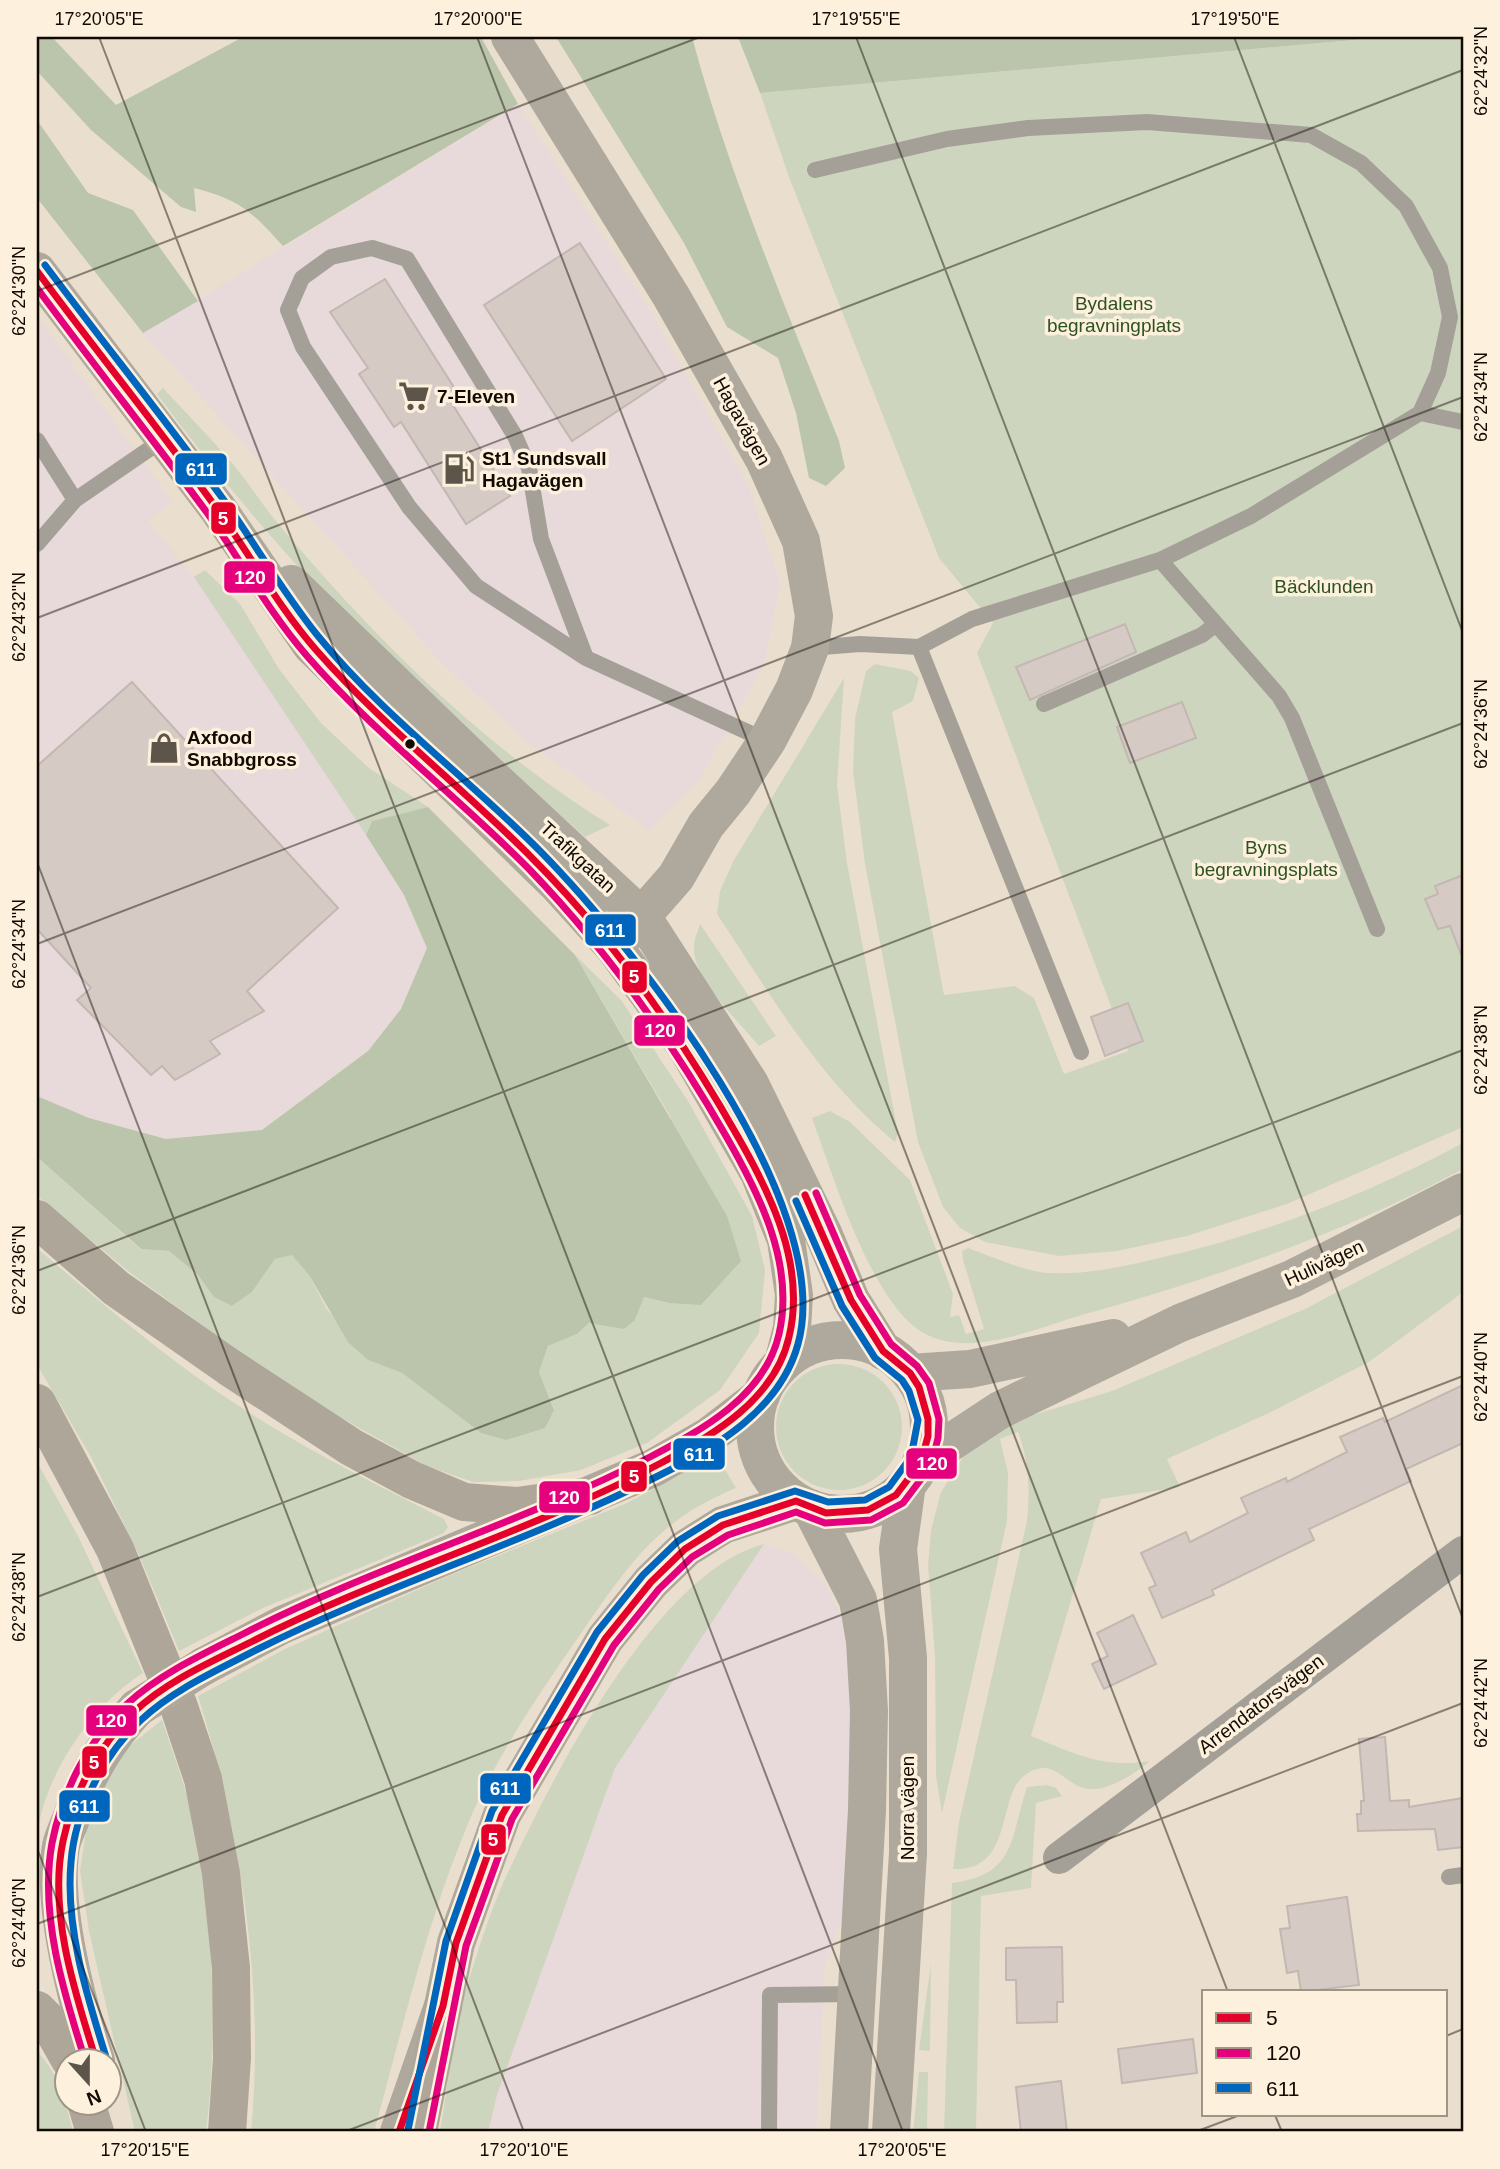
<svg xmlns="http://www.w3.org/2000/svg" width="1500" height="2169" font-family="Helvetica,sans-serif">
	<rect width="100%" height="100%" fill="#eadfce"/>
	<path fill="#e8d9db" d="M 518,104 L 648,307 L 749,487 L 780,584 L 764,665 L 699,780 L 650,831 L 524,739 L 442,663 L 143,333 Z
		M 37,316 L 172,501 L 148,521 L 194,577 L 366,835 L 404,895 L 427,948 L 401,1009 L 368,1051 L 262,1130 L 166,1139 L 89,1118 L 37,1096 Z
		M 764,1544 L 790,1552 L 825,1583 L 846,1628 L 852,1699 L 844,1912 L 825,1964 L 816,2132 L 488,2132 L 497,2095 L 615,1768 Z"/>
	<path fill="#ced5bf" d="M 1387,37 L 1463,37 L 1463,1127 L 1287,1204 L 1187,1236 L 1117,1251 L 1059,1256 L 985,1242 L 960,1228 L 943,1207 L 918,1142 L 865,864 L 853,771 L 855,719 L 866,671 L 875,664 L 911,671 L 919,678 L 913,701 L 892,712 L 944,995 L 1015,986 L 1034,998 L 1064,1074 L 1128,1051 L 977,653 L 993,623 L 939,558 L 789,177 L 760,93 Z
		M 163,388 C 186,413 210,437 232,463 C 249,483 263,506 280,526 C 375,639 484,747 610,825 L 585,837 C 500,761 415,687 335,606 C 271,540 212,468 157,394 Z
		M 205,570 L 240,604 L 279,669 L 321,723 L 369,768 L 428,807 L 372,821 L 366,835 L 194,577 Z
		M 844,678 L 837,785 L 847,863 L 898,1133 L 895,1142 C 820,1081 770,994 717,914 L 720,891 L 733,862 Z
		M 700,924 L 776,1036 L 759,1046 C 740,1023 691,977 694,946 C 694,939 698,931 700,924 Z
		M 575,955 L 621,1000 L 688,1101 L 752,1216 L 765,1270 L 759,1333 L 720,1390 L 647,1443 L 581,1470 L 519,1481 L 473,1482 L 427,1466 L 295,1392 L 133,1275 L 37,1196 L 37,1157 L 140,1249 L 169,1251 L 198,1275 L 214,1297 L 232,1306 L 252,1292 L 275,1259 L 292,1254 L 309,1275 L 326,1308 L 368,1360 L 402,1373 L 481,1433 L 554,1409 L 539,1372 L 548,1346 L 577,1334 L 589,1323 L 635,1320 L 644,1297 L 669,1303 L 671,1118 Z
		M 830,1111 L 850,1122 L 910,1180 L 953,1294 L 950,1317 L 959,1315 L 966,1334 L 984,1329 L 963,1260 L 962,1251 L 968,1248 C 991,1256 1026,1272 1049,1273 C 1084,1275 1121,1267 1155,1259 C 1263,1235 1366,1195 1463,1143 L 1463,1169 C 1342,1234 1215,1278 1082,1315 C 1036,1328 968,1360 922,1332 C 870,1300 833,1175 812,1118 Z
		M 1463,1226 L 1463,1291 L 1454,1299 L 1369,1362 L 1269,1413 L 1167,1459 L 1180,1487 L 1101,1499 L 1031,1736 C 1074,1753 1103,1769 1150,1761 C 1136,1773 1107,1792 1088,1789 C 1064,1786 1054,1754 1025,1775 C 996,1795 1015,1872 953,1869 L 959,1822 L 1027,1521 C 1030,1489 1029,1461 1018,1432 L 1000,1439 L 1008,1473 L 1007,1521 L 942,1813 L 936,1776 L 935,1656 L 928,1566 L 931,1530 L 941,1492 L 964,1456 L 1020,1419 L 1112,1391 L 1305,1309 Z
		M 37,1248 C 93,1296 151,1345 212,1388 C 285,1439 365,1479 444,1519 L 448,1527 L 444,1533 L 263,1608 L 179,1651 L 140,1557 L 91,1457 L 37,1365 Z
		M776 1427a63 63 0 1 1 126 0a63 63 0 1 1-126 0Z
		M 719,1444 L 723,1466 L 736,1488 C 658,1520 630,1563 584,1629 C 542,1690 499,1751 470,1819 C 427,1920 403,2027 374,2132 L 251,2132 C 265,1985 241,1836 198,1696 L 285,1649 L 448,1576 L 627,1503 L 678,1476 Z
		M 37,1462 L 78,1536 L 143,1673 C 92,1705 42,1777 37,1839 Z
		M 764,1544 L 615,1768 L 497,2095 L 488,2132 L 440,2132 C 448,2084 453,2032 467,1986 C 478,1951 489,1914 504,1881 C 549,1783 655,1572 764,1544 Z
		M 162,1720 C 169,1742 178,1764 184,1786 C 214,1886 219,2029 206,2132 L 135,2132 L 89,1931 L 80,1871 L 87,1824 L 123,1751 Z
		M 1047,1785 L 1056,1788 L 1062,1796 L 1036,1803 L 1031,1888 L 981,1896 L 976,2132 L 944,2132 L 952,1883 C 1017,1875 1010,1837 1027,1787 Z
		M 931,1963 L 930,2051 L 919,2050 Z
		M 37,2051 C 59,2074 66,2103 73,2132 L 37,2132 Z
		M 919,2072 L 928,2072 L 927,2132 L 913,2132 Z"/>
	<path fill="#bbc5ab" d="M 37,37 L 52,37 L 116,105 L 243,37 L 481,37 L 518,104 L 283,246 C 252,212 241,200 194,188 L 196,212 L 181,207 L 91,130 L 37,71 Z
		M 556,37 L 692,37 C 729,175 786,308 839,441 L 845,468 L 826,486 L 809,478 L 796,413 L 778,358 L 727,327 L 684,243 Z
		M 738,37 L 1387,37 L 760,93 Z
		M 37,120 L 88,193 L 133,210 L 198,301 L 143,333 L 37,198 Z
		M 428,807 L 575,955 L 727,1216 L 741,1261 L 701,1305 L 669,1303 L 644,1297 L 635,1320 L 624,1329 L 589,1323 L 577,1334 L 548,1346 L 539,1372 L 554,1410 L 545,1428 L 506,1440 L 481,1433 L 402,1373 L 368,1360 L 348,1342 L 309,1275 L 292,1255 L 275,1259 L 252,1292 L 232,1306 L 214,1297 L 198,1275 L 169,1251 L 141,1249 L 37,1157 L 37,1096 L 89,1118 L 166,1139 L 262,1130 L 368,1051 L 401,1009 L 427,948 L 404,895 L 366,835 L 372,821 Z"/>
	<path fill="#d6cac5" stroke="#c3b7b2" stroke-width="2" d="M 580,243 L 666,379 L 572,441 L 484,305 Z
		M 385,279 L 455,389 L 446,394 L 510,496 L 466,524 L 401,422 L 394,427 L 359,374 L 368,368 L 330,312 Z
		M 1125,624 L 1136,652 L 1030,700 L 1016,667 Z
		M 132,682 L 338,908 L 247,991 L 264,1011 L 210,1041 L 220,1054 L 175,1080 L 162,1066 L 151,1075 L 77,1000 L 91,988 L 37,929 L 37,766 Z
		M 1182,702 L 1196,738 L 1130,763 L 1117,727 Z
		M 1463,875 L 1463,954 L 1461,954 L 1450,926 L 1438,929 L 1425,899 L 1438,894 L 1435,886 Z
		M 1128,1003 L 1143,1041 L 1105,1056 L 1091,1017 Z
		M 1463,1385 L 1463,1443 L 1406,1469 L 1411,1481 L 1309,1529 L 1314,1540 L 1212,1590 L 1214,1595 L 1162,1618 L 1149,1588 L 1156,1585 L 1141,1553 L 1186,1532 L 1190,1542 L 1248,1513 L 1241,1498 L 1286,1478 L 1287,1482 L 1347,1452 L 1340,1437 L 1383,1418 L 1385,1422 Z
		M 1133,1615 L 1156,1664 L 1104,1689 L 1092,1664 L 1108,1656 L 1097,1633 Z
		M 1385,1737 L 1390,1801 L 1409,1800 L 1409,1807 L 1463,1798 L 1463,1847 L 1438,1850 L 1435,1829 L 1358,1831 L 1357,1814 L 1361,1814 L 1361,1801 L 1364,1801 L 1359,1739 Z
		M 1347,1897 L 1359,1985 L 1301,1992 L 1298,1971 L 1287,1973 L 1280,1929 L 1290,1928 L 1287,1906 Z
		M 1062,1947 L 1063,2002 L 1057,2002 L 1057,2022 L 1017,2023 L 1016,1980 L 1006,1980 L 1006,1948 Z
		M 1193,2039 L 1197,2073 L 1122,2083 L 1118,2049 Z
		M 1061,2081 L 1067,2132 L 1021,2132 L 1016,2087 Z"/>
	<g fill="none" stroke-linecap="round" stroke-linejoin="round">
		<path stroke="#a4a098" stroke-width="16" d="M 815,170 L 947,139 L 1028,128 L 1147,122 L 1311,135 L 1361,163 L 1406,206 L 1440,268 L 1450,317 L 1438,373 L 1420,413 L 1251,516 L 1160,560 L 972,619 L 919,647
			M 1420,413 L 1463,422
			M 37,440 L 75,500
			M 37,544 L 75,500 L 164,439
			M 1160,560 L 1279,696 L 1292,718 L 1377,929
			M 810,648 L 860,644 L 919,647 L 1081,1052
			M 586,658 L 541,539 L 529,468 L 515,436 L 407,259 L 372,248 L 331,257 L 302,278 L 288,310 L 303,347 L 409,507 L 476,586 L 586,658 L 767,741
			M 1044,704 L 1202,635 L 1216,624
			M 1449,1877 L 1463,1875
			M 769,2132 L 770,1995 L 858,1994"/>
		<path stroke="#a4a098" stroke-width="32" d="M 1059,1858 L 1463,1552"/>
		<path stroke="#aea89d" stroke-width="38" d="M 510,37 L 671,296 L 764,459 L 801,541 L 814,616 L 810,648 L 794,690 L 767,741 L 733,792 L 706,825 L 676,877 L 626,934
			M 37,271 L 218,509 L 311,645 L 557,884 L 614,947 L 686,1046 L 759,1173 L 786,1240 L 794,1295 L 792,1328 L 783,1363
			M 291,584 L 487,773 L 643,918 L 750,1084 L 823,1233 L 851,1300 L 883,1351
			M755 1427a87 87 0 1 1 174 0a87 87 0 1 1-174 0Z
			M 910,1373 L 970,1369 L 1113,1338
			M 921,1462 L 1000,1410 L 1180,1323 L 1292,1279 L 1463,1192
			M 811,1508 L 858,1600 L 865,1641 L 869,1711 L 867,1810 L 849,2132
			M 204,1666 L 282,1625 L 653,1468 L 709,1436 L 761,1396
			M 96,2060 C 77,2004 51,1905 61,1846 C 63,1836 69,1825 72,1816 C 88,1773 106,1741 137,1708
			M 399,2132 L 443,2006 L 456,1943 L 502,1815 L 605,1639 L 651,1582 L 685,1549 L 723,1525 L 796,1501
			M 891,2132 L 908,1853 L 908,1658 L 898,1549 L 907,1484"/>
		<path stroke="#aea699" stroke-width="38" d="M 37,1219 L 116,1288 L 229,1367 L 351,1447 L 412,1480 L 464,1502 L 517,1506 L 590,1496
			M 37,1403 L 115,1549 L 179,1707 L 203,1779 L 221,1873 L 231,1968 L 232,2058 L 227,2132
			M 37,2010 L 48,2021 L 70,2060
			M 86,2102 L 95,2132
			M 418,2132 L 443,2006"/>
		<path stroke="#aea89d" stroke-width="38" d="M 137,1708 L 204,1666"/>
		<defs>
			<path id="bus-1" d="M 37,271 C 96,351 159,428 217,509 C 251,556 279,608 317,651 C 383,726 462,787 532,858 C 614,940 681,1036 738,1137 C 772,1196 806,1267 789,1337 C 775,1399 714,1435 661,1463 C 529,1533 384,1574 251,1642 C 211,1662 167,1681 134,1712 C 99,1745 73,1794 63,1841 C 48,1912 75,1993 96,2060
				M 399,2132 L 443,2006 L 456,1943 L 502,1815 L 605,1639 L 651,1582 L 685,1549 L 723,1525 L 796,1501 L 826,1513 L 868,1510 L 896,1495 L 921,1462 L 928,1436 L 928,1419 L 919,1387 L 910,1373 L 883,1351 L 851,1300 L 805,1195"/>
			<path id="bus-2" d="M 37,288 C 93,364 152,438 208,514 C 241,561 269,612 307,656 C 374,733 457,796 529,869 C 606,949 671,1040 726,1136 C 760,1195 795,1265 779,1334 C 765,1396 702,1430 650,1457 C 518,1525 375,1566 243,1634 C 203,1654 160,1674 127,1704 C 89,1739 62,1792 52,1843 C 39,1914 64,1994 85,2060
				M 429,2132 L 466,1946 L 512,1819 L 614,1645 L 659,1589 L 692,1557 L 728,1535 L 796,1512 L 825,1523 L 871,1520 L 903,1503 L 931,1466 L 938,1438 L 939,1419 L 929,1383 L 917,1366 L 891,1344 L 860,1295 L 816,1193"/>
			<path id="bus-3" d="M 45,265 C 105,345 167,422 226,503 C 257,547 284,594 318,636 C 381,714 470,780 541,852 C 636,949 837,1203 798,1344 C 780,1410 715,1448 658,1476 C 528,1542 388,1584 258,1649 C 218,1670 174,1689 141,1720 C 104,1754 75,1811 71,1862 C 65,1927 87,1996 106,2057
				M 408,2130 L 446,1941 L 492,1811 L 597,1632 L 643,1575 L 678,1541 L 718,1516 L 795,1491 L 828,1502 L 865,1500 L 889,1487 L 911,1457 L 918,1420 L 909,1391 L 902,1380 L 875,1358 L 842,1306 L 796,1201"/>
		</defs>
		<use href="#bus-1" stroke="#fdf1dd" stroke-width="12"/>
		<use href="#bus-2" stroke="#fdf1dd" stroke-width="12"/>
		<use href="#bus-3" stroke="#fdf1dd" stroke-width="12"/>
		<use href="#bus-1" stroke="#e4002b" stroke-width="7"/>
		<use href="#bus-2" stroke="#e5007d" stroke-width="7"/>
		<use href="#bus-3" stroke="#0065bd" stroke-width="7"/>
	</g>
	<path fill="none" stroke="#110a02" stroke-width="2" stroke-opacity="0.45" d="M 99,37 L 903,2132M 477,37 L 1228,1992M 856,37 L 1463,1619M 1234,37 L 1463,633M 37,291 L 700,37M 37,618 L 1463,70M 37,862 L 524,2132M 37,944 L 1463,397M 37,1271 L 1463,723M 37,1597 L 1463,1050M 37,1848 L 146,2132M 37,1924 L 1463,1376M 1446,2036 L 1463,2029M 1275,2115 L 1282,2132M 344,2132 L 1463,1703M 1195,2132 L 1240,2115"/>
	<defs>
		<symbol id="supermarket-bare" viewBox="-9 -9 18 18"><path d="M-6-5.5h2.5l.6 2H6L4.5 2H-2.5L-4.4-4H-6ZM-1.5 3.2a1.3 1.3 0 1 0 .1 0ZM3 3.2a1.3 1.3 0 1 0 .1 0Z" fill="#5d5549" stroke="#fdf1dd" stroke-width="2.5" paint-order="stroke"/></symbol>
		<symbol id="fuel-bare" viewBox="-9 -9 18 18"><path d="M-5.5-6h7V0h2V4h1.3V-2.5L3-4.5l.8-.8L6-3V5H2.5V1h-1V6h-7ZM-4.2-4.7v3.2H.2V-4.7Z" fill="#5d5549" stroke="#fdf1dd" stroke-width="2.5" paint-order="stroke"/></symbol>
		<symbol id="shop-bare" viewBox="-9 -9 18 18"><path d="M-5-2.5h2.3a2.7 3.5 0 0 1 5.4 0H5L5.5 6h-11ZM-1.5-2.5h3a1.5 2.3 0 0 0-3 0Z" fill="#5d5549" stroke="#fdf1dd" stroke-width="2.5" paint-order="stroke"/></symbol>
	</defs>
	<g fill-rule="evenodd">
		<use href="#supermarket-bare" x="392" y="374" width="44" height="44"/>
		<use href="#fuel-bare" x="437" y="447" width="44" height="44"/>
		<use href="#shop-bare" x="142" y="726" width="44" height="44"/>
	</g>
	<circle fill="#110a02" stroke="#fdf1dd" stroke-width="2.5" cx="410" cy="744" r="6"/>
	<g text-anchor="middle" dominant-baseline="central" stroke-width="7" stroke-linejoin="round" paint-order="stroke">
		<g font-size="19" fill="#2d5221" stroke="#fdf1dd">
			<text x="1114" y="303">Bydalens<tspan x="1114" dy="22">begravningplats</tspan></text>
			<text x="1324" y="586">Bäcklunden</text>
			<text x="1266" y="847">Byns<tspan x="1266" dy="22">begravningsplats</tspan></text>
		</g>
		<g font-size="19" font-weight="bold" fill="#110a02" stroke="#fdf1dd" text-anchor="start">
			<text x="437" y="396">7-Eleven</text>
			<text x="482" y="458">St1 Sundsvall<tspan x="482" dy="22">Hagavägen</tspan></text>
			<text x="187" y="737">Axfood<tspan x="187" dy="22">Snabbgross</tspan></text>
		</g>
		<g font-size="19" fill="#110a02" stroke="#fdf1dd">
			<text transform="translate(742 421) rotate(61)">Hagavägen</text>
			<text transform="translate(578 857) rotate(43)">Trafikgatan</text>
			<text transform="translate(1324 1263) rotate(-25)">Hulivägen</text>
			<text transform="translate(1261 1704) rotate(-37)">Arrendatorsvägen</text>
			<text transform="translate(907 1808) rotate(-90)">Norra vägen</text>
		</g>
	</g>
	<g stroke="#fdf1dd" stroke-width="2.5">
		<rect x="174" y="452" width="54" height="34" rx="7" fill="#0065bd"/>
		<rect x="210" y="501" width="27" height="34" rx="7" fill="#e4002b"/>
		<rect x="223" y="560" width="53" height="34" rx="7" fill="#e5007d"/>
		<rect x="584" y="913" width="53" height="34" rx="7" fill="#0065bd"/>
		<rect x="621" y="960" width="27" height="34" rx="7" fill="#e4002b"/>
		<rect x="633" y="1014" width="53" height="33" rx="7" fill="#e5007d"/>
		<rect x="672" y="1437" width="54" height="34" rx="7" fill="#0065bd"/>
		<rect x="905" y="1447" width="53" height="33" rx="7" fill="#e5007d"/>
		<rect x="620" y="1460" width="28" height="33" rx="7" fill="#e4002b"/>
		<rect x="538" y="1480" width="53" height="34" rx="7" fill="#e5007d"/>
		<rect x="85" y="1704" width="53" height="33" rx="7" fill="#e5007d"/>
		<rect x="81" y="1745" width="27" height="34" rx="7" fill="#e4002b"/>
		<rect x="479" y="1772" width="53" height="33" rx="7" fill="#0065bd"/>
		<rect x="58" y="1789" width="53" height="34" rx="7" fill="#0065bd"/>
		<rect x="480" y="1823" width="27" height="33" rx="7" fill="#e4002b"/>
	</g>
	<g font-size="19" text-anchor="middle" font-weight="bold" fill="#fff">
		<text x="201" y="476">611</text>
		<text x="223" y="525">5</text>
		<text x="250" y="584">120</text>
		<text x="610" y="937">611</text>
		<text x="634" y="983">5</text>
		<text x="660" y="1037">120</text>
		<text x="699" y="1461">611</text>
		<text x="932" y="1470">120</text>
		<text x="634" y="1483">5</text>
		<text x="564" y="1504">120</text>
		<text x="111" y="1727">120</text>
		<text x="94" y="1769">5</text>
		<text x="505" y="1795">611</text>
		<text x="84" y="1813">611</text>
		<text x="493" y="1846">5</text>
	</g>
	<rect width="1500" height="2169" fill="none" stroke="#fdf1dd" stroke-width="77"/>
	<rect x="1202" y="1990" width="245" height="126" fill="#fdf1dd" stroke="#9f9585" stroke-width="2"/>
	<rect x="1216" y="2013" width="35" height="10" fill="#e4002b" stroke="#9f9585" stroke-width="2"/>
	<text x="1266" y="2025" font-size="21" fill="#110a02">5</text>
	<rect x="1216" y="2048" width="35" height="10" fill="#e5007d" stroke="#9f9585" stroke-width="2"/>
	<text x="1266" y="2060" font-size="21" fill="#110a02">120</text>
	<rect x="1216" y="2083" width="35" height="10" fill="#0065bd" stroke="#9f9585" stroke-width="2"/>
	<text x="1266" y="2096" font-size="21" fill="#110a02">611</text>
	<g transform="translate(88 2082) rotate(159)"><circle r="33" fill="#fdf1dd" stroke="#9f9585" stroke-width="2"/>
	<path d="M0-5L12 26L0 18L-12 26Z" fill="#5d5549"/>
	<text y="-10" font-size="19" font-weight="bold" text-anchor="middle" fill="#110a02">N</text>
	</g>
	<rect x="38" y="38" width="1424" height="2092" fill="none" stroke="#110a02" stroke-width="2.5"/>
	<g font-size="18" text-anchor="middle" fill="#110a02">
		<text x="99" y="25">17°20'05"E</text>
		<text x="478" y="25">17°20'00"E</text>
		<text x="856" y="25">17°19'55"E</text>
		<text x="1235" y="25">17°19'50"E</text>
		<text transform="translate(1481 71) rotate(-90)" y="6">62°24'32"N</text>
		<text transform="translate(19 291) rotate(-90)" y="6">62°24'30"N</text>
		<text transform="translate(1481 397) rotate(-90)" y="6">62°24'34"N</text>
		<text transform="translate(19 617) rotate(-90)" y="6">62°24'32"N</text>
		<text transform="translate(1481 724) rotate(-90)" y="6">62°24'36"N</text>
		<text transform="translate(19 944) rotate(-90)" y="6">62°24'34"N</text>
		<text transform="translate(1481 1050) rotate(-90)" y="6">62°24'38"N</text>
		<text transform="translate(19 1270) rotate(-90)" y="6">62°24'36"N</text>
		<text transform="translate(1481 1377) rotate(-90)" y="6">62°24'40"N</text>
		<text transform="translate(19 1597) rotate(-90)" y="6">62°24'38"N</text>
		<text transform="translate(1481 1703) rotate(-90)" y="6">62°24'42"N</text>
		<text transform="translate(19 1923) rotate(-90)" y="6">62°24'40"N</text>
		<text x="145" y="2156">17°20'15"E</text>
		<text x="524" y="2156">17°20'10"E</text>
		<text x="902" y="2156">17°20'05"E</text>
	</g>
</svg>
